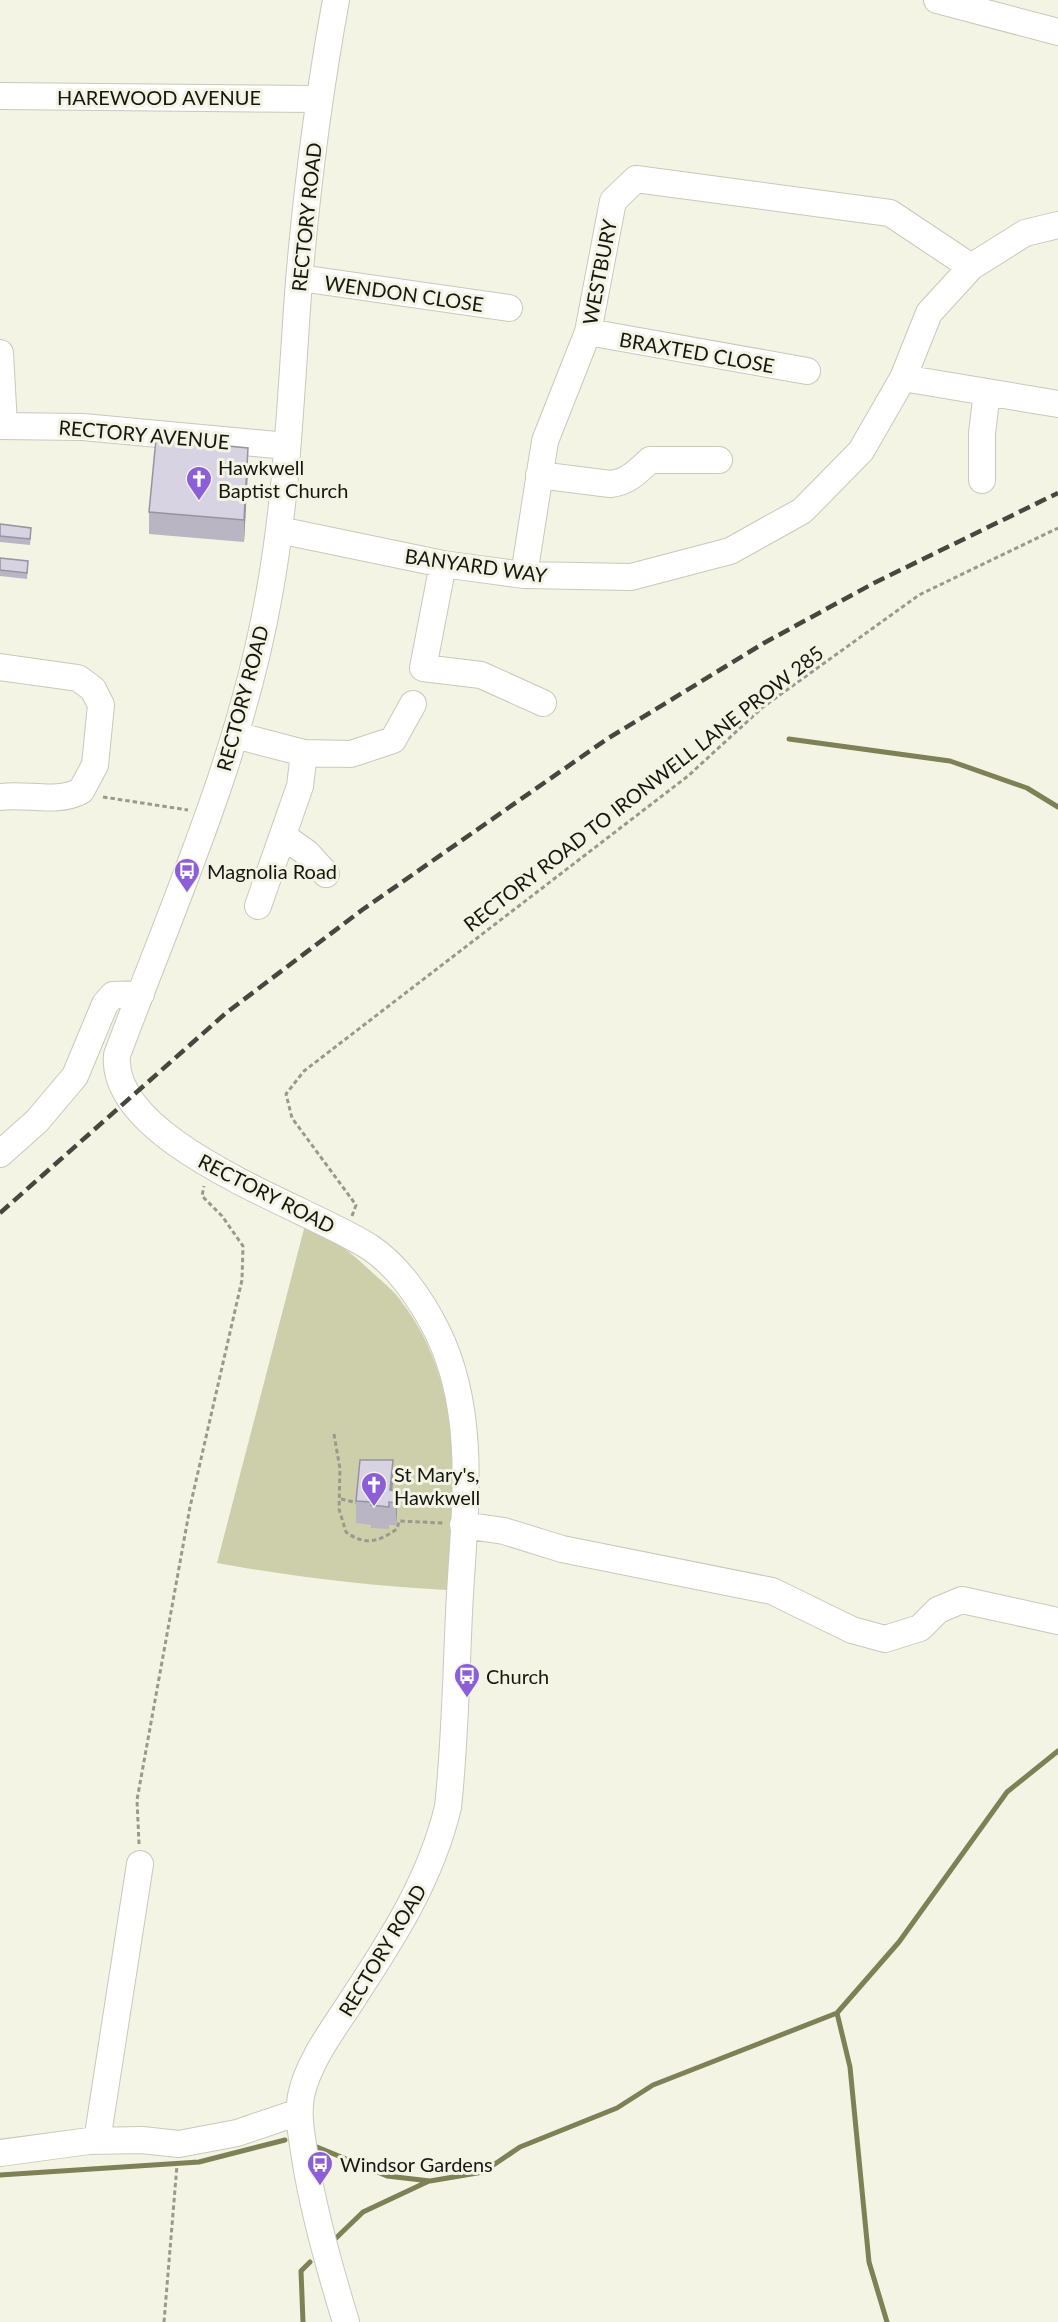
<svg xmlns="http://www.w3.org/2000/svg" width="1058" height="2322" font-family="Lato,sans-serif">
	<rect width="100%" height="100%" fill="#f3f4e4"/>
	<path fill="#cccfaa" d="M 305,1225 C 331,1235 355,1256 375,1275 C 384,1283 394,1291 401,1301 C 466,1386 455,1490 447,1590 C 370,1586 294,1577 217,1563 Z"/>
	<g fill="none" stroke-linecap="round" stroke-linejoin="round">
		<path stroke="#7e8056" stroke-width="5" d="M 789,739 L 950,761 L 1027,788 L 1058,807
			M 837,2013 L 850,2067 L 869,2262 L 887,2322
			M 317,2147 L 387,2176 L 430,2181 L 483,2172 L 520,2147 L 617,2108 L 653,2085 L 837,2013 L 899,1942 L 1007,1792 L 1058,1751
			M 0,2175 L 199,2162 L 285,2140
			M 335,2239 L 363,2212 L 429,2181
			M 303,2322 L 301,2271 L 310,2262"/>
		<defs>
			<path id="minor" d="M 336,0 C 319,93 307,187 299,281 C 291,386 288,492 269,595 C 241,755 173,905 117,1055 C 109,1144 311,1208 371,1248 C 399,1267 422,1301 437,1331 C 480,1417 463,1521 459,1613 C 456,1678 455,1743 448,1807 C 431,1878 394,1936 354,1997 C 335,2027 308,2061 301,2096 C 297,2119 303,2142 306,2164 C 315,2218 330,2270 346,2322
				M 937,0 L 1058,32
				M 0,96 L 318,99
				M 300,278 L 509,308
				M 588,332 L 807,371
				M 0,353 L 4,425
				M 903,378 L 1058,404
				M 0,426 L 83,427 L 287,446
				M 539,475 L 610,484 C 628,482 637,472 650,460 L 719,460
				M 982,480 L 982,433 L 987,392
				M 279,530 L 443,564 L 524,575 L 631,577 L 730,551 L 802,511 L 861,451 L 903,378 L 929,313 L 971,267 L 1025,233 L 1058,225
				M 443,564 L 423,668 L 481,675 L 543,703
				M 524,575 L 545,441 L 588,332 L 613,201 L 636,179 L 890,213 L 971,267
				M 0,667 L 78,678 L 93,689 L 101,705 L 95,765 L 81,791 C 56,804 27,793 0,797
				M 235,735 L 304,753 L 351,754 L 393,740 L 413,704
				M 283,836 L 307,853 L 326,874
				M 258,906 L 300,786 L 304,753
				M 0,1154 L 37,1121 L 75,1076 L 105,1004 L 113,995 L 141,994
				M 463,1525 L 504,1531 L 562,1549 L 772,1591 L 852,1630 L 885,1639 L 920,1628 L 938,1610 L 962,1600 L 1058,1621
				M 97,2141 L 140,1864
				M 0,2153 L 89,2141 L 142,2140 L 179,2144 L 237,2133 L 299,2112"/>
		</defs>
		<use href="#minor" stroke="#c8c9b9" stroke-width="28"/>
		<path stroke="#999a8e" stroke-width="3" stroke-dasharray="4.5 3" stroke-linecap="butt" d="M 103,797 L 188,810
			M 352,1216 L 356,1205 L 292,1118 L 286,1094 L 304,1071 L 688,776 L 763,707 L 919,595 L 1058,528
			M 334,1434 L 340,1469 L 339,1509 L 346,1532 C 365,1546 378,1542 397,1529 L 399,1521 L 443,1523
			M 341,1499 L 358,1503
			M 139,1844 L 137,1800 L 190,1507 L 242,1280 L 243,1246 L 222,1216 L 202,1196 L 204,1186
			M 164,2322 L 177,2165"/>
		<use href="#minor" stroke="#fff" stroke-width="26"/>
		<path stroke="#46473f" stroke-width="4.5" stroke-dasharray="12 6" stroke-linecap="butt" d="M 0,1213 L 226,1013 L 362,910 L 607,739 L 764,643 L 874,583 L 1058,493"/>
	</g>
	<path fill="#b9b5c3" d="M 248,470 L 244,542 L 149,534 L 149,512 Z
		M 0,524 L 31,533 L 30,545 L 0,542 Z
		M 0,558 L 28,567 L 27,579 L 0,576 Z
		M 393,1482 L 392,1490 L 397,1491 L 397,1513 L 396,1525 L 389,1525 L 389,1529 L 371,1528 L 371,1525 L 356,1523 L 356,1501 Z"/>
	<path fill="#96949f" d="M 248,448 L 248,470 L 244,542 L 244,520 Z
		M 393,1460 L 393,1482 L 391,1503 L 390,1490 Z
		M 397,1491 L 397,1513 L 396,1525 L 396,1503 Z"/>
	<path fill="#d7d3e3" stroke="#96949f" stroke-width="1.5" d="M 156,439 L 248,448 L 244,520 L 149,512 Z
		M 0,524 L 31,528 L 30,539 L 0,536 Z
		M 0,558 L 28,561 L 27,573 L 0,570 Z
		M 360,1460 L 393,1460 L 390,1490 L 397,1491 L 396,1503 L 389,1502 L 389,1507 L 371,1505 L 372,1502 L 356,1501 Z"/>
	<defs>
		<symbol id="church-pin" viewBox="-11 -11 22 30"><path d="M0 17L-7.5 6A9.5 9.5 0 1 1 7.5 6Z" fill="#8c5ed7" stroke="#f3f4e4"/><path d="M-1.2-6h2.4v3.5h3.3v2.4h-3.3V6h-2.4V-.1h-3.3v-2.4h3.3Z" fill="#fff"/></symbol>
		<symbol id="bus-pin" viewBox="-11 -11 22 30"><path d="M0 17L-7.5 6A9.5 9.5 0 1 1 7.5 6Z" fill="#8c5ed7" stroke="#f3f4e4"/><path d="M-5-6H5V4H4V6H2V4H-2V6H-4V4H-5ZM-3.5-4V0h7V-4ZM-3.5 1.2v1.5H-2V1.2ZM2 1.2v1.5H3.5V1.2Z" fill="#fff"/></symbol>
	</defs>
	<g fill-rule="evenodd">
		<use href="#church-pin" x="184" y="464" width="30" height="40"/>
		<use href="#bus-pin" x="172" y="856" width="30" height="40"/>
		<use href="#church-pin" x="359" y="1470" width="30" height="40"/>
		<use href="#bus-pin" x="452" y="1661" width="30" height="40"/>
		<use href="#bus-pin" x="305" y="2149" width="30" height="40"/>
	</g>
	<g text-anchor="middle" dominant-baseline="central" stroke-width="6" stroke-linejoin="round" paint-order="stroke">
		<g font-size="20" fill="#161711" stroke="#f3f4e4">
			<text x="159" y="97">HAREWOOD AVENUE</text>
			<text transform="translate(306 217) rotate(-84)">RECTORY ROAD</text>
			<text transform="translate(599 272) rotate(-79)">WESTBURY</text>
			<text transform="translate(404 293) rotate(8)">WENDON CLOSE</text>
			<text transform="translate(697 352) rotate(10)">BRAXTED CLOSE</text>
			<text transform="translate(144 434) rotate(5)">RECTORY AVENUE</text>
			<text transform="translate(476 565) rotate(8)">BANYARD WAY</text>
			<text transform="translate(242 698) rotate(-75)">RECTORY ROAD</text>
			<text transform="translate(643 788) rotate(-38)">RECTORY ROAD TO IRONWELL LANE PROW 285</text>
			<text transform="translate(267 1193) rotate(27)">RECTORY ROAD</text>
			<text transform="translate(382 1950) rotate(-59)">RECTORY ROAD</text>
		</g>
		<g font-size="20" fill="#161711" stroke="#f3f4e4" text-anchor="start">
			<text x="218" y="467">Hawkwell<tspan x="218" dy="23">Baptist Church</tspan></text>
			<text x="207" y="871">Magnolia Road</text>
			<text x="394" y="1474">St Mary's,<tspan x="394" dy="23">Hawkwell</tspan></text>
			<text x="486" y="1676">Church</text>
			<text x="340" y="2164">Windsor Gardens</text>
		</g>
	</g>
</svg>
